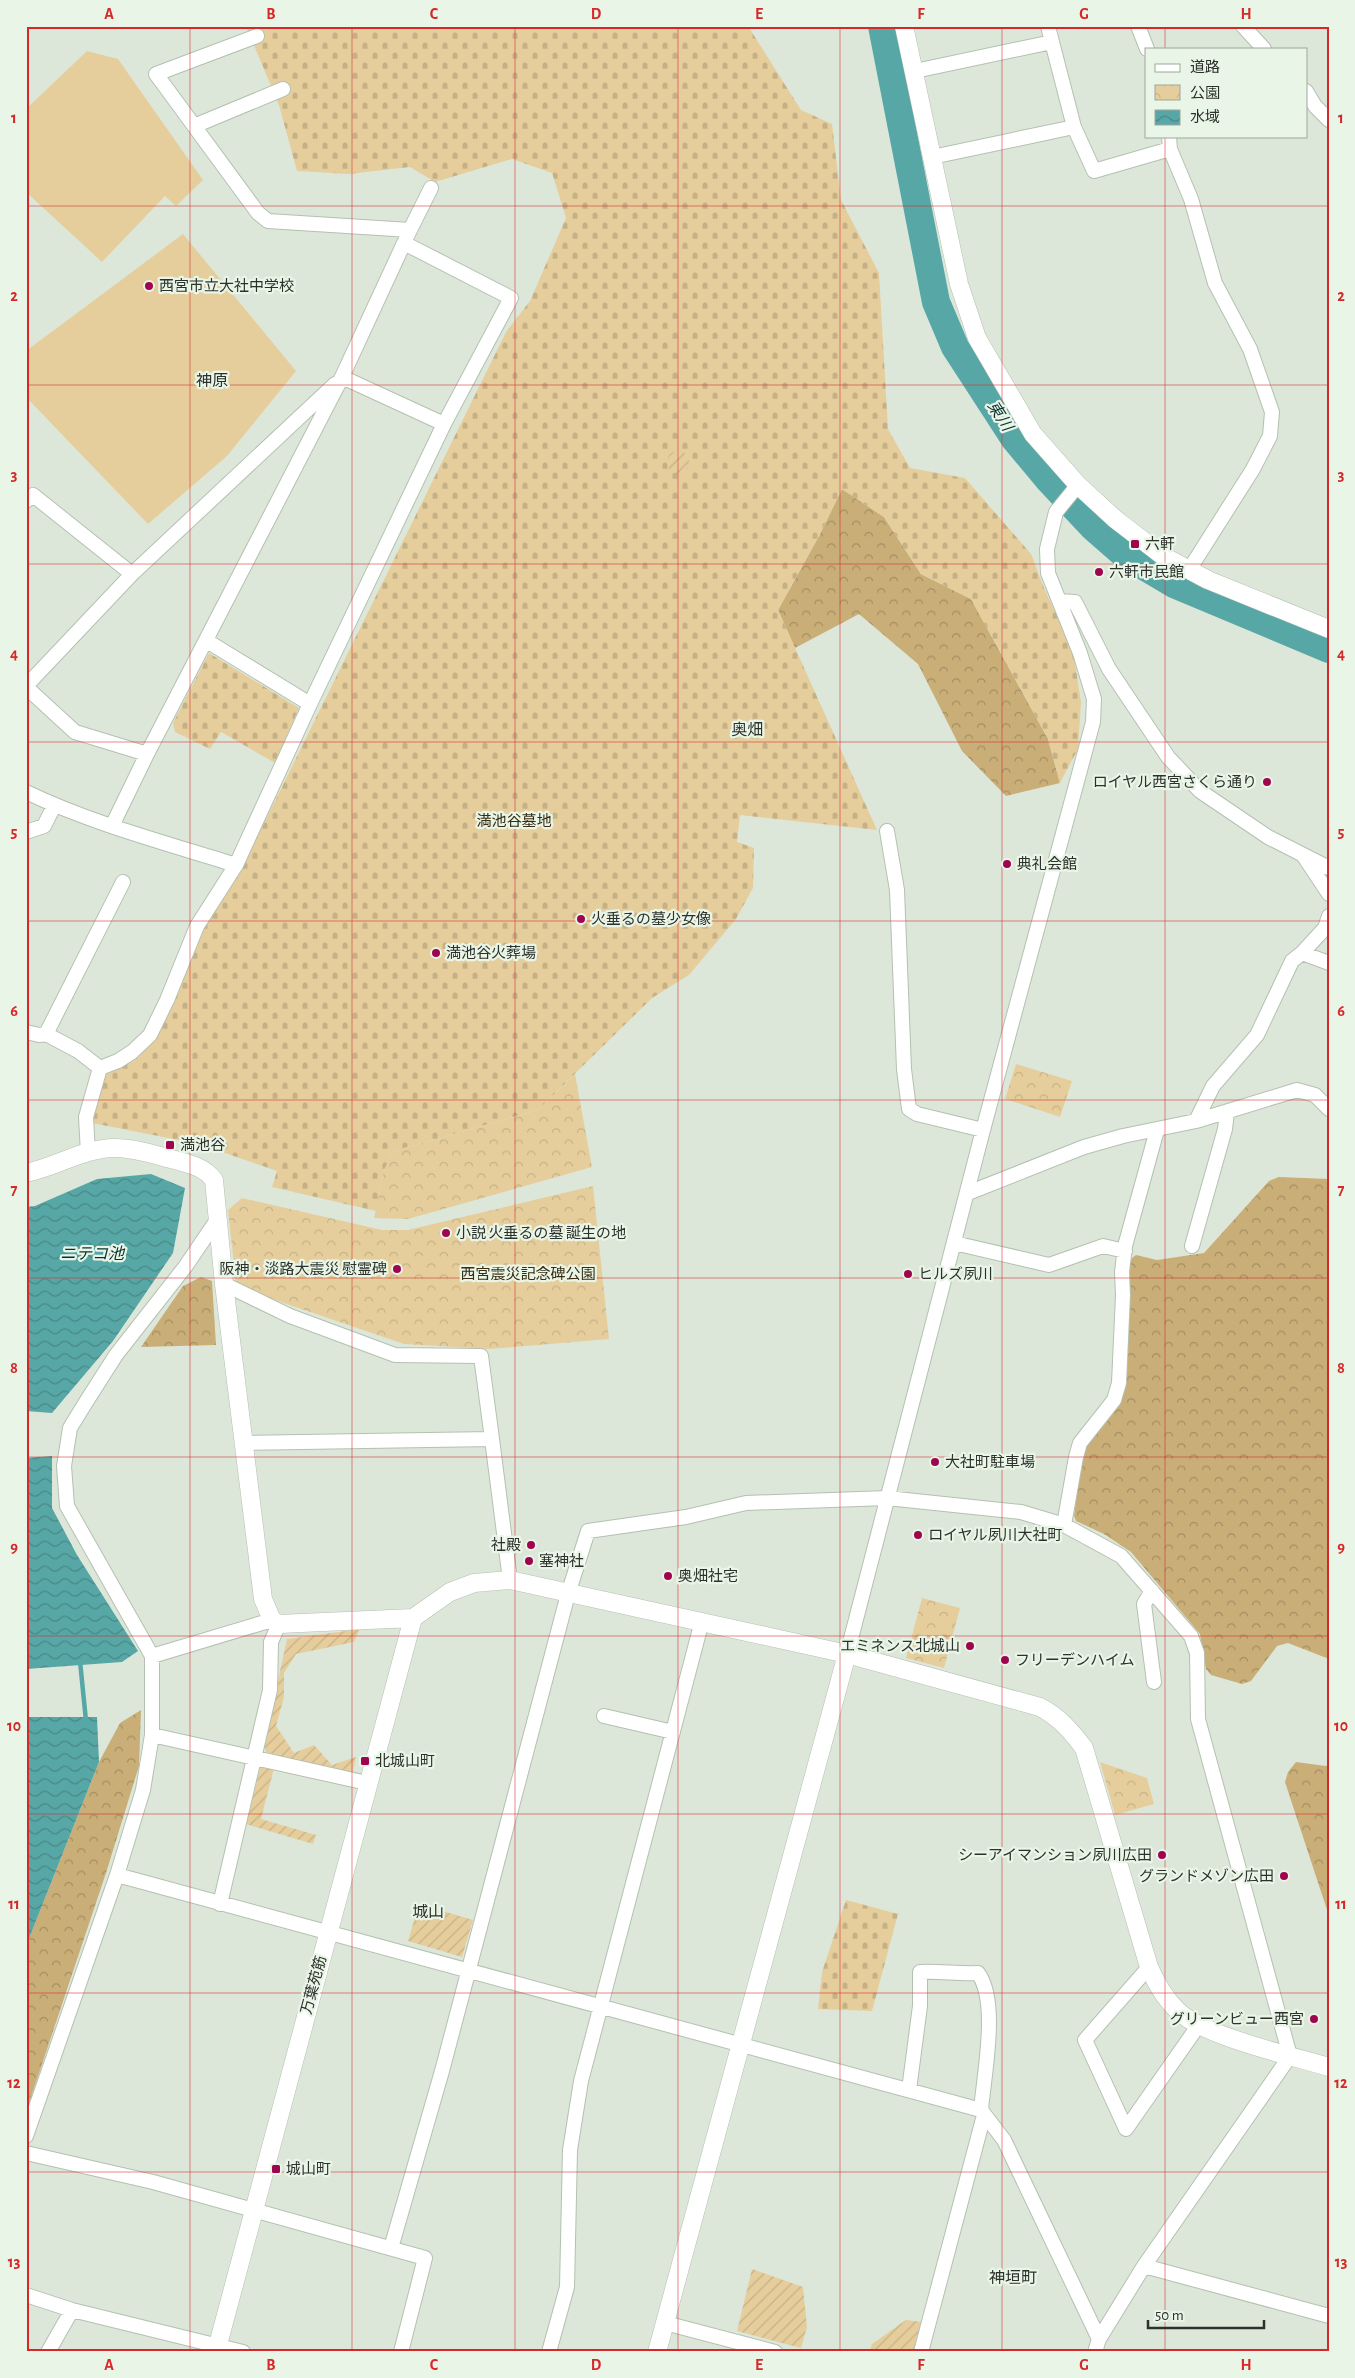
<svg xmlns="http://www.w3.org/2000/svg" width="1355" height="2378" font-family="'Alegreya Sans','Noto Sans JP',sans-serif">
	<defs>
		<pattern id="forest-crowns" width="20" height="18" patternUnits="userSpaceOnUse" patternTransform="scale(1.25)"><rect width="20" height="18" fill="#c9ae77"/><path d="M2 6a3 3 0 1 1 6 0M12 15a3 3 0 1 1 6 0" fill="none" stroke="#a48e62"/></pattern>
		<pattern id="cemetery-stones" width="16" height="16" patternUnits="userSpaceOnUse" patternTransform="scale(1.25)"><rect width="16" height="16" fill="#e6ce9c"/><path d="M2 7V4a2 2 0 0 1 4 0v3zM10 15v-3a2 2 0 0 1 4 0v3z" fill="#c6b187"/></pattern>
		<pattern id="park-crowns" width="20" height="18" patternUnits="userSpaceOnUse" patternTransform="scale(1.25)"><rect width="20" height="18" fill="#e6ce9c"/><path d="M2 6a3 3 0 1 1 6 0M12 15a3 3 0 1 1 6 0" fill="none" stroke="#c6b187"/></pattern>
		<pattern id="garden-furrows" width="10" height="10" patternUnits="userSpaceOnUse" patternTransform="scale(1.25)"><rect width="10" height="10" fill="#e6ce9c"/><path d="M-1 1l2-2M0 10L10 0M9 11l2-2" fill="none" stroke="#c6b187"/></pattern>
		<pattern id="water-waves" width="16" height="10" patternUnits="userSpaceOnUse" patternTransform="scale(1.25)"><rect width="16" height="10" fill="#57a7a6"/><path d="M0 5q4-4 8 0t8 0" fill="none" stroke="#488987"/></pattern>
	</defs>
	<rect width="100%" height="100%" fill="#dce7da"/>
	<path fill="#e6ce9c" d="M 87,51 L 118,59 L 203,180 L 176,206 L 165,196 L 102,262 L 26,192 L 26,109 Z
		M 183,234 L 296,371 L 227,456 L 148,524 L 26,397 L 26,351 Z"/>
	<path fill="url(#forest-crowns)" d="M 842,489 L 884,517 L 921,574 L 971,599 L 1048,739 L 1060,783 L 1006,796 L 962,751 L 918,664 L 859,614 L 795,648 L 778,610 L 819,536 Z
		M 1279,1177 L 1329,1179 L 1329,1659 L 1288,1643 L 1277,1646 L 1251,1681 L 1242,1684 L 1211,1675 L 1206,1669 L 1200,1634 L 1131,1552 L 1104,1534 L 1076,1521 L 1074,1516 L 1083,1448 L 1120,1401 L 1127,1381 L 1128,1269 L 1132,1258 L 1136,1255 L 1157,1260 L 1204,1253 L 1269,1181 Z
		M 201,1277 L 212,1281 L 216,1345 L 141,1347 L 183,1286 Z
		M 141,1710 L 139,1766 L 106,1873 L 26,2112 L 26,1953 L 30,1936 L 99,1762 L 120,1723 Z
		M 1296,1762 L 1326,1766 L 1329,1764 L 1329,1916 L 1285,1782 L 1288,1772 Z"/>
	<path fill="url(#cemetery-stones)" d="M 246,26 L 748,26 L 801,110 L 832,124 L 841,200 L 879,273 L 888,429 L 910,468 L 965,478 L 1031,554 L 1044,588 L 1073,650 L 1081,702 L 1078,749 L 1060,783 L 1048,739 L 971,599 L 921,574 L 884,517 L 842,489 L 819,536 L 778,610 L 877,830 L 740,815 L 737,842 L 754,848 L 753,888 L 736,919 L 689,975 L 652,998 L 538,1110 L 394,1151 L 384,1170 L 376,1211 L 272,1187 L 277,1171 L 199,1144 L 92,1123 L 104,1073 L 139,1057 L 171,1003 L 203,930 L 241,870 L 506,332 L 530,301 L 566,218 L 552,173 L 512,159 L 435,182 L 410,167 L 349,174 L 297,171 L 279,105 Z
		M 209,653 L 299,708 L 275,763 L 221,732 L 210,749 L 175,732 L 173,723 Z
		M 846,1900 L 898,1914 L 872,2011 L 818,2009 L 822,1972 Z"/>
	<path fill="url(#park-crowns)" d="M 1016,1064 L 1072,1081 L 1060,1117 L 1005,1099 Z
		M 575,1074 L 592,1167 L 408,1219 L 374,1218 L 384,1170 L 394,1151 L 538,1110 Z
		M 593,1186 L 609,1339 L 490,1349 L 404,1344 L 272,1299 L 236,1283 L 228,1210 L 242,1198 L 382,1230 L 408,1230 Z
		M 922,1598 L 960,1608 L 944,1668 L 906,1658 Z
		M 1100,1762 L 1147,1778 L 1154,1804 L 1115,1815 Z"/>
	<path fill="url(#garden-furrows)" d="M667 462a11 11 0 1 1 22 0a11 11 0 1 1-22 0Z
		M 360,1629 L 354,1642 L 296,1654 L 284,1673 L 284,1697 L 276,1726 L 294,1753 L 314,1745 L 332,1765 L 356,1757 L 352,1775 L 266,1752 L 264,1745 L 287,1639 Z
		M 261,1765 L 274,1768 L 261,1819 L 316,1835 L 313,1844 L 246,1824 Z
		M 419,1904 L 473,1920 L 462,1957 L 408,1941 Z
		M 752,2269 L 803,2287 L 807,2327 L 801,2348 L 737,2331 Z
		M 906,2320 L 922,2322 L 914,2352 L 869,2352 L 872,2344 Z"/>
	<path fill="url(#water-waves)" d="M 151,1174 L 185,1188 L 173,1253 L 113,1341 L 52,1413 L 26,1411 L 26,1207 L 35,1206 L 97,1179 Z
		M 52,1456 L 52,1508 L 77,1555 L 138,1651 L 122,1662 L 26,1669 L 26,1458 Z
		M 26,1717 L 97,1717 L 99,1762 L 30,1936 L 26,1953 Z"/>
	<g fill="none" stroke-linecap="round" stroke-linejoin="round">
		<path stroke="#57a7a6" stroke-width="4.5" d="M 80,1661 L 86,1721"/>
		<path stroke="#57a7a6" stroke-width="28" d="M 882,26 L 936,302 L 955,347 L 1014,438 L 1049,480 L 1093,527 L 1125,555 L 1174,584 L 1329,649"/>
		<defs>
			<path id="minor" d="M 1138,26 L 1147,49
				M 1243,26 L 1264,49
				M 257,36 L 156,74 L 258,213 L 268,221 L 410,230
				M 915,71 L 1052,42 L 1048,26
				M 1306,91 L 1315,106 L 1329,120
				M 194,126 L 283,89
				M 1074,127 L 1094,171 L 1170,149
				M 1169,136 L 1170,149 L 1191,199 L 1215,283 L 1250,349 L 1272,412 L 1270,436 L 1253,469 L 1189,570
				M 932,157 L 1074,127 L 1052,42
				M 406,238 L 431,188
				M 342,377 L 444,424
				M 26,501 L 33,495 L 132,574
				M 1059,601 L 1075,602 L 1109,669 L 1168,757 L 1200,791 L 1268,837 L 1329,868
				M 207,641 L 310,704
				M 26,686 L 132,574 L 335,384
				M 26,687 L 75,732 L 147,754
				M 26,792 C 93,824 166,843 236,865
				M 887,831 L 897,890 L 904,1069 L 909,1109 L 917,1114 L 983,1130
				M 26,832 L 44,826 L 54,806
				M 1303,855 L 1329,894
				M 1329,916 L 1325,928 L 1302,953 L 1329,963
				M 26,1032 L 39,1035 L 46,1034 L 78,1051 L 100,1068
				M 46,1034 L 123,882
				M 100,1068 L 118,1061 L 132,1052 L 150,1035 L 167,1000 L 197,926 L 236,865 L 310,704 L 444,424 L 511,298 L 404,243 L 342,377 L 147,754 L 112,826
				M 1196,1121 L 1213,1086 L 1257,1035 L 1292,961 L 1302,953
				M 88,1153 L 86,1117 L 100,1068
				M 968,1193 L 1084,1147 L 1123,1136 L 1196,1121 L 1297,1090 L 1315,1095 L 1329,1109
				M 954,1243 L 1049,1265 L 1103,1246 L 1125,1251
				M 1192,1246 L 1225,1129 L 1227,1112
				M 224,1284 L 290,1316 L 395,1355 L 481,1356 L 492,1439
				M 245,1443 L 492,1439 L 510,1580
				M 1064,1525 L 1076,1457 L 1080,1443 L 1114,1400 L 1119,1383 L 1123,1295 L 1122,1272 L 1125,1246 L 1157,1130
				M 1152,1591 L 1144,1604 L 1154,1682
				M 847,1654 L 983,1130 L 1093,722 L 1094,699 L 1080,653 L 1048,573 L 1047,549 L 1056,512 L 1078,485
				M 152,1656 L 67,1506 L 64,1466 L 70,1428 L 86,1402 L 116,1355 L 185,1267 L 217,1220
				M 604,1716 L 673,1732
				M 152,1735 L 367,1783
				M 117,1875 L 981,2110 L 1004,2140 L 1099,2339
				M 220,1904 L 270,1690 L 271,1642 L 279,1624
				M 1149,1967 L 1085,2040 L 1126,2129 L 1198,2026
				M 909,2090 L 920,2006 L 920,1972 C 940,1971 958,1974 978,1973 C 999,2002 984,2074 981,2110
				M 26,2136 L 117,1875 L 143,1790 L 152,1735 L 152,1656 L 272,1620
				M 26,2153 L 153,2182 L 425,2258 L 401,2352
				M 391,2248 L 442,2071 L 568,1594 L 588,1531 L 686,1517 L 746,1503 L 887,1498 L 1021,1512 L 1064,1525 L 1121,1556 L 1191,1636 L 1197,1653 L 1198,1719 L 1290,2056 L 1144,2266 L 1099,2339 L 1095,2352
				M 1144,2266 L 1329,2316
				M 26,2295 L 72,2310 L 243,2352
				M 665,2323 L 775,2352
				M 48,2352 L 72,2310
				M 549,2352 L 567,2287 L 570,2150 L 581,2081 L 702,1621
				M 921,2352 L 984,2115"/>
			<path id="tertiary" d="M 904,26 L 959,284 L 977,338 L 1033,434 L 1078,485 L 1115,519 L 1163,556 L 1208,580 L 1329,629
				M 26,1173 C 56,1167 84,1148 115,1148 C 135,1148 155,1155 175,1160 C 190,1164 204,1167 214,1180 L 224,1284 L 263,1599 L 272,1620 L 279,1624 L 413,1618 L 450,1592 L 474,1583 L 510,1580 L 847,1654 L 1040,1707 C 1059,1717 1071,1731 1084,1748 L 1149,1967 C 1156,1983 1165,1999 1178,2011 C 1203,2036 1292,2056 1329,2067
				M 216,2352 L 413,1618
				M 657,2352 L 847,1654"/>
		</defs>
		<use href="#minor" stroke="#b5c0b2" stroke-width="16"/>
		<use href="#tertiary" stroke="#b5c0b2" stroke-width="19"/>
		<use href="#minor" stroke="#fff" stroke-width="14"/>
		<use href="#tertiary" stroke="#fff" stroke-width="18"/>
	</g>
	<path fill="none" stroke="#d62828" stroke-width="1" stroke-opacity="0.55" d="M 190,26 L 190,2352M 352,26 L 352,2352M 515,26 L 515,2352M 678,26 L 678,2352M 840,26 L 840,2352M 1002,26 L 1002,2352M 1165,26 L 1165,49M 1165,136 L 1165,2352M 26,206 L 1329,206M 26,385 L 1329,385M 26,564 L 1329,564M 26,742 L 1329,742M 26,921 L 1329,921M 26,1100 L 1329,1100M 26,1278 L 1329,1278M 26,1457 L 1329,1457M 26,1636 L 1329,1636M 26,1814 L 1329,1814M 26,1993 L 1329,1993M 26,2172 L 1329,2172"/>
	<g fill="#9e054e" stroke="#e9f5e7" stroke-width="2">
		<circle cx="149" cy="286" r="5"/>
		<rect x="1130" y="539" width="10" height="10" rx="2.5"/>
		<circle cx="1099" cy="572" r="5"/>
		<circle cx="1267" cy="782" r="5"/>
		<circle cx="1007" cy="864" r="5"/>
		<circle cx="581" cy="919" r="5"/>
		<circle cx="436" cy="953" r="5"/>
		<rect x="165" y="1140" width="10" height="10" rx="2.5"/>
		<circle cx="446" cy="1233" r="5"/>
		<circle cx="397" cy="1269" r="5"/>
		<circle cx="908" cy="1274" r="5"/>
		<circle cx="935" cy="1462" r="5"/>
		<circle cx="918" cy="1535" r="5"/>
		<circle cx="531" cy="1545" r="5"/>
		<circle cx="529" cy="1561" r="5"/>
		<circle cx="668" cy="1576" r="5"/>
		<circle cx="970" cy="1646" r="5"/>
		<circle cx="1005" cy="1660" r="5"/>
		<rect x="360" y="1756" width="10" height="10" rx="2.5"/>
		<circle cx="1162" cy="1855" r="5"/>
		<circle cx="1284" cy="1876" r="5"/>
		<circle cx="1314" cy="2019" r="5"/>
		<rect x="271" y="2164" width="10" height="10" rx="2.5"/>
	</g>
	<g text-anchor="middle" dominant-baseline="central" stroke-width="4.5" stroke-linejoin="round" paint-order="stroke">
		<g font-size="15" fill="#2d312c" stroke="#e9f5e7" text-anchor="start">
			<text x="159" y="286">西宮市立大社中学校</text>
			<text x="1145" y="544">六軒</text>
			<text x="1109" y="572">六軒市民館</text>
			<text x="1257" y="782" text-anchor="end">ロイヤル西宮さくら通り</text>
			<text x="1017" y="864">典礼会館</text>
			<text x="591" y="919">火垂るの墓少女像</text>
			<text x="446" y="953">満池谷火葬場</text>
			<text x="180" y="1145">満池谷</text>
			<text x="456" y="1233">小説 火垂るの墓 誕生の地</text>
			<text x="387" y="1269" text-anchor="end">阪神・淡路大震災 慰霊碑</text>
			<text x="918" y="1274">ヒルズ夙川</text>
			<text x="945" y="1462">大社町駐車場</text>
			<text x="928" y="1535">ロイヤル夙川大社町</text>
			<text x="521" y="1545" text-anchor="end">社殿</text>
			<text x="539" y="1561">塞神社</text>
			<text x="678" y="1576">奥畑社宅</text>
			<text x="960" y="1646" text-anchor="end">エミネンス北城山</text>
			<text x="1015" y="1660">フリーデンハイム</text>
			<text x="375" y="1761">北城山町</text>
			<text x="1152" y="1855" text-anchor="end">シーアイマンション夙川広田</text>
			<text x="1274" y="1876" text-anchor="end">グランドメゾン広田</text>
			<text x="1304" y="2019" text-anchor="end">グリーンビュー西宮</text>
			<text x="286" y="2169">城山町</text>
		</g>
		<g font-size="15" fill="#382c12" stroke="#e9f5e7">
			<text x="514" y="821">満池谷墓地</text>
			<text x="528" y="1274">西宮震災記念碑公園</text>
		</g>
		<g font-size="15" fill="#2d312c" stroke="#e9f5e7">
			<text transform="translate(314 1985) rotate(-75)">万葉苑筋</text>
		</g>
		<g font-size="16" fill="#2d312c" stroke="#e9f5e7">
			<text x="212" y="381">神原</text>
			<text x="747" y="730">奥畑</text>
			<text x="428" y="1912">城山</text>
			<text x="1013" y="2278">神垣町</text>
		</g>
		<g font-size="16" font-style="italic" fill="#073030" stroke="#e9f5e7">
			<text transform="translate(1000 416) rotate(57)">東川</text>
			<text x="92" y="1254">ニテコ池</text>
		</g>
	</g>
	<rect width="1355" height="2378" fill="none" stroke="#e9f5e7" stroke-width="55"/>
	<rect x="1145" y="48" width="162" height="90" fill="#e9f5e7" stroke="#9ea79c"/>
	<rect x="1155" y="64" width="25" height="8" fill="#ffffff" stroke="#9ea79c"/>
	<text x="1190" y="72" font-size="15" fill="#2d312c">道路</text>
	<rect x="1155" y="85" width="25" height="15" fill="url(#park-crowns)" stroke="#9ea79c"/>
	<text x="1190" y="98" font-size="15" fill="#2d312c">公園</text>
	<rect x="1155" y="110" width="25" height="15" fill="url(#water-waves)" stroke="#9ea79c"/>
	<text x="1190" y="122" font-size="15" fill="#2d312c">水域</text>
	<path d="M1148 2320v8h116v-8" fill="none" stroke="#2d312c" stroke-width="2.5"/>
	<text x="1155" y="2320" font-size="15" fill="#2d312c" stroke="#e9f5e7" stroke-width="4" paint-order="stroke">50 m</text>
	<rect x="28" y="28" width="1300" height="2322" fill="none" stroke="#d62828" stroke-width="2"/>
	<g font-size="16" text-anchor="middle" font-weight="bold" fill="#d62828">
		<text x="109" y="19">A</text>
		<text x="271" y="19">B</text>
		<text x="434" y="19">C</text>
		<text x="596" y="19">D</text>
		<text x="759" y="19">E</text>
		<text x="921" y="19">F</text>
		<text x="1084" y="19">G</text>
		<text x="1246" y="19">H</text>
		<text x="14" y="123">1</text>
		<text x="1341" y="123">1</text>
		<text x="14" y="301">2</text>
		<text x="1341" y="301">2</text>
		<text x="14" y="480">3</text>
		<text x="1341" y="480">3</text>
		<text x="14" y="659">4</text>
		<text x="1341" y="659">4</text>
		<text x="14" y="837">5</text>
		<text x="1341" y="837">5</text>
		<text x="14" y="1016">6</text>
		<text x="1341" y="1016">6</text>
		<text x="14" y="1195">7</text>
		<text x="1341" y="1195">7</text>
		<text x="14" y="1373">8</text>
		<text x="1341" y="1373">8</text>
		<text x="14" y="1552">9</text>
		<text x="1341" y="1552">9</text>
		<text x="14" y="1731">10</text>
		<text x="1341" y="1731">10</text>
		<text x="14" y="1909">11</text>
		<text x="1341" y="1909">11</text>
		<text x="14" y="2088">12</text>
		<text x="1341" y="2088">12</text>
		<text x="14" y="2267">13</text>
		<text x="1341" y="2267">13</text>
		<text x="109" y="2370">A</text>
		<text x="271" y="2370">B</text>
		<text x="434" y="2370">C</text>
		<text x="596" y="2370">D</text>
		<text x="759" y="2370">E</text>
		<text x="921" y="2370">F</text>
		<text x="1084" y="2370">G</text>
		<text x="1246" y="2370">H</text>
	</g>
</svg>
